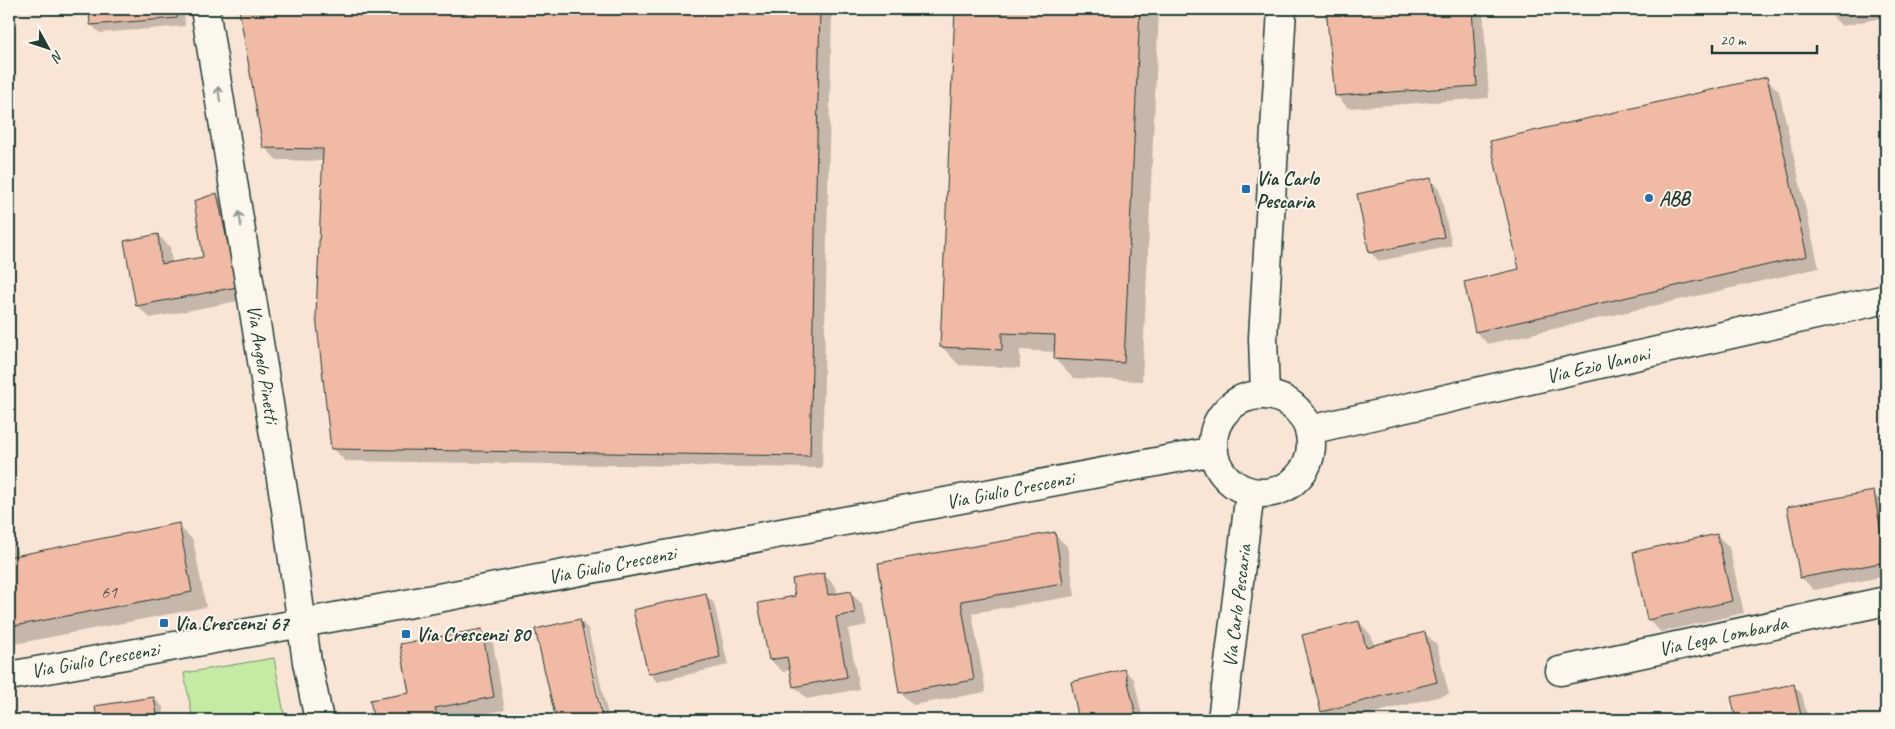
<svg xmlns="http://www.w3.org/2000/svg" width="1895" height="729" font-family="Caveat,sans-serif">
	<rect width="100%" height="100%" fill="#f8e5d6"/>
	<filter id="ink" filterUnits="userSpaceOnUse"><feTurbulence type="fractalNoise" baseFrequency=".02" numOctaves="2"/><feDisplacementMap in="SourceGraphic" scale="10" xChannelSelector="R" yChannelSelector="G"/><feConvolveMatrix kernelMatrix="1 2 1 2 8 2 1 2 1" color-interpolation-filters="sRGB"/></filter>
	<g filter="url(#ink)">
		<path fill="#c4eaa4" stroke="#72946c" d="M 274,658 L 285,720 L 193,720 L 184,673 Z"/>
		<path fill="#0003" d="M 90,9 L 184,9 L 185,26 L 100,33 L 91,25 Z
			M 241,9 L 832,9 L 822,468 L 345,461 L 333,448 L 324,161 L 277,160 L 264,147 Z
			M 957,9 L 1159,9 L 1142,381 L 1073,378 L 1055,359 L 1055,352 L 1020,350 L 1020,368 L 959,365 L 941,346 Z
			M 1328,9 L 1483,9 L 1489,98 L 1348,108 L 1336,95 Z
			M 1829,9 L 1886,9 L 1886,17 L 1842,26 L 1830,14 Z
			M 1766,79 L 1779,91 L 1819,268 L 1488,344 L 1476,332 L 1465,283 L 1521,270 Z
			M 1431,180 L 1439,188 L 1452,246 L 1379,261 L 1371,253 L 1358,195 Z
			M 217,195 L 229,207 L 248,299 L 150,318 L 137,306 L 158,235 L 170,247 L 172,263 L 204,258 Z
			M 1873,493 L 1886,507 L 1886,576 L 1814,590 L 1801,577 Z
			M 9,511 L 18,556 L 178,525 L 193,540 L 206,607 L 9,645 Z
			M 1054,534 L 1067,546 L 1075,596 L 972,613 L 986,692 L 913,705 L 900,692 L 879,564 Z
			M 1717,535 L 1729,547 L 1744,613 L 1661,632 L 1648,619 Z
			M 824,574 L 836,587 L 838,595 L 850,592 L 863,605 L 867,625 L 848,629 L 859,689 L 807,699 L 794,686 L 791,670 L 783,672 L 770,660 L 760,604 L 797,597 Z
			M 705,595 L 714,603 L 728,665 L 657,682 L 649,673 Z
			M 580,620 L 588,629 L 609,720 L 605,720 L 584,629 L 581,629 L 602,720 L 557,720 L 536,630 Z
			M 1359,622 L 1371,635 L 1374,646 L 1425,633 L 1437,645 L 1449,694 L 1346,720 L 1331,720 L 1322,711 Z
			M 481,631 L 493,643 L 505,710 L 447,720 L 375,720 L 372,701 L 410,694 Z
			M 1125,671 L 1134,679 L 1143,720 L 1081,720 L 1072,683 Z
			M 1793,685 L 1802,694 L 1808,720 L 1738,720 L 1733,698 Z
			M 154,698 L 163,707 L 165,720 L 98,720 L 96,707 Z
			M 1010,716 L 1014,720 L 994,720 Z"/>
		<path fill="#f0baa4" stroke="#1f3d34" d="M 89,9 L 177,9 L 177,18 L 90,25 Z
			M 239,9 L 820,9 L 810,456 L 331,449 L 316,316 L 323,149 L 263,148 Z
			M 955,9 L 1140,9 L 1124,363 L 1054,359 L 1055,335 L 1002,333 L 1002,350 L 940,347 Z
			M 1326,9 L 1472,9 L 1477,86 L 1335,96 Z
			M 1827,9 L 1855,9 L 1829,14 Z
			M 1767,77 L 1807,256 L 1475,332 L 1464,282 L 1519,269 L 1490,141 Z
			M 1431,178 L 1444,237 L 1369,253 L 1357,194 Z
			M 217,193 L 237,287 L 136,306 L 124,241 L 158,234 L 161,264 L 203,257 L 194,201 Z
			M 1874,491 L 1886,562 L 1800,578 L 1787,507 Z
			M 179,523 L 192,592 L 9,627 L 9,557 Z
			M 1055,532 L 1063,584 L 961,601 L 974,680 L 899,693 L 878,563 Z
			M 1717,534 L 1732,601 L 1647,620 L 1633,552 Z
			M 824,573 L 828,595 L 851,591 L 855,613 L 836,617 L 847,677 L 793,687 L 787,657 L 769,660 L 758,603 L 795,596 L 792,579 Z
			M 706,593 L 720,657 L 648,674 L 633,610 Z
			M 580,619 L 603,720 L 556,720 L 535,629 Z
			M 1359,621 L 1366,647 L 1425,632 L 1437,682 L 1321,712 L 1302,635 Z
			M 482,629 L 494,697 L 435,708 L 438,720 L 374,720 L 370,700 L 409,693 L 400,644 Z
			M 1125,669 L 1137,720 L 1079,720 L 1071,682 Z
			M 1794,684 L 1802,720 L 1736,720 L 1731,697 Z
			M 154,697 L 158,720 L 97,720 L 95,706 Z
			M 1659,715 L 1660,720 L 1634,720 Z"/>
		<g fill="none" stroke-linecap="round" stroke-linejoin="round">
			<defs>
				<path id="street" d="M 205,9 L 286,509 L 307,662 L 319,720
					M 1265,394 L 1263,338 L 1282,9
					M1213 444a49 49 0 1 1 98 0a49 49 0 1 1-98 0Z
					M 1309,430 L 1886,299
					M 1560,671 L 1886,601
					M 9,676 L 401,605 L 1214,451
					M 1222,720 L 1250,492"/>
			</defs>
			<use href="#street" stroke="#1f3d34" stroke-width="31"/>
			<use href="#street" stroke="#fbf7ec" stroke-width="28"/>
		</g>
		<defs><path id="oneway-shaft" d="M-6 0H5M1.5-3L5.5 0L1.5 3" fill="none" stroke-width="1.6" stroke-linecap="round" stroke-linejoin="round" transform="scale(1.25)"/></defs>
		<g stroke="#8d9a90">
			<use href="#oneway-shaft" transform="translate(219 94) rotate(-99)"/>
			<use href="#oneway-shaft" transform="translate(240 219) rotate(-99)"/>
		</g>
	</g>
	<g fill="#1f6fb2" stroke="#fbf7ec" stroke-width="2">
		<rect x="1241" y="184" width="10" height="10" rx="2.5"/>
		<circle cx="1649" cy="198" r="5"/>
		<rect x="159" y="618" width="10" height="10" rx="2.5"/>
		<rect x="401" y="629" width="10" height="10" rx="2.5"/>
	</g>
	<g text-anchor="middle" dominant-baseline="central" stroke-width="4" stroke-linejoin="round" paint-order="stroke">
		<g font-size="18" fill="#535c50">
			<text x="109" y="592">61</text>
		</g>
		<g font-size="20" font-weight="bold" fill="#1f3d34" stroke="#fbf7ec" text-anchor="start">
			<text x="1256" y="178">Via Carlo<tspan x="1256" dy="23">Pescaria</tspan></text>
			<text x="1659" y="198">ABB</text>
			<text x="174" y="623">Via Crescenzi 67</text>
			<text x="416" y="634">Via Crescenzi 80</text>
		</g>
		<g font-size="20" fill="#1f3d34" stroke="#fbf7ec">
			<text transform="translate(263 364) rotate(81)">Via Angelo Pinetti</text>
			<text transform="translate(1598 365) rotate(-13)">Via Ezio Vanoni</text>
			<text transform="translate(1010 490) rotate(-11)">Via Giulio Crescenzi</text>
			<text transform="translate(612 565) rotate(-11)">Via Giulio Crescenzi</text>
			<text transform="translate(1237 606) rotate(-83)">Via Carlo Pescaria</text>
			<text transform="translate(1723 636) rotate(-12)">Via Lega Lombarda</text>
			<text transform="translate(95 660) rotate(-10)">Via Giulio Crescenzi</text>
		</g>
	</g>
	<rect width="1895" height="729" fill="none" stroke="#fbf7ec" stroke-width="30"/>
	<rect x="15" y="15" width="1865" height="699" fill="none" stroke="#1f3d34" stroke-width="2" filter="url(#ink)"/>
	<g transform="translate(48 48) rotate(130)" stroke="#fbf7ec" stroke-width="4" paint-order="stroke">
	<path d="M0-4L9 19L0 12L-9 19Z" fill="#1f3d34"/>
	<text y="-8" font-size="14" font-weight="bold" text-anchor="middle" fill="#1f3d34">N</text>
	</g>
	<path d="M1712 45v8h105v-8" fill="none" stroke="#1f3d34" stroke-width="2.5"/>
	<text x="1720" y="45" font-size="15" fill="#1f3d34" stroke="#fbf7ec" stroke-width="4" paint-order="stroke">20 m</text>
</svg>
